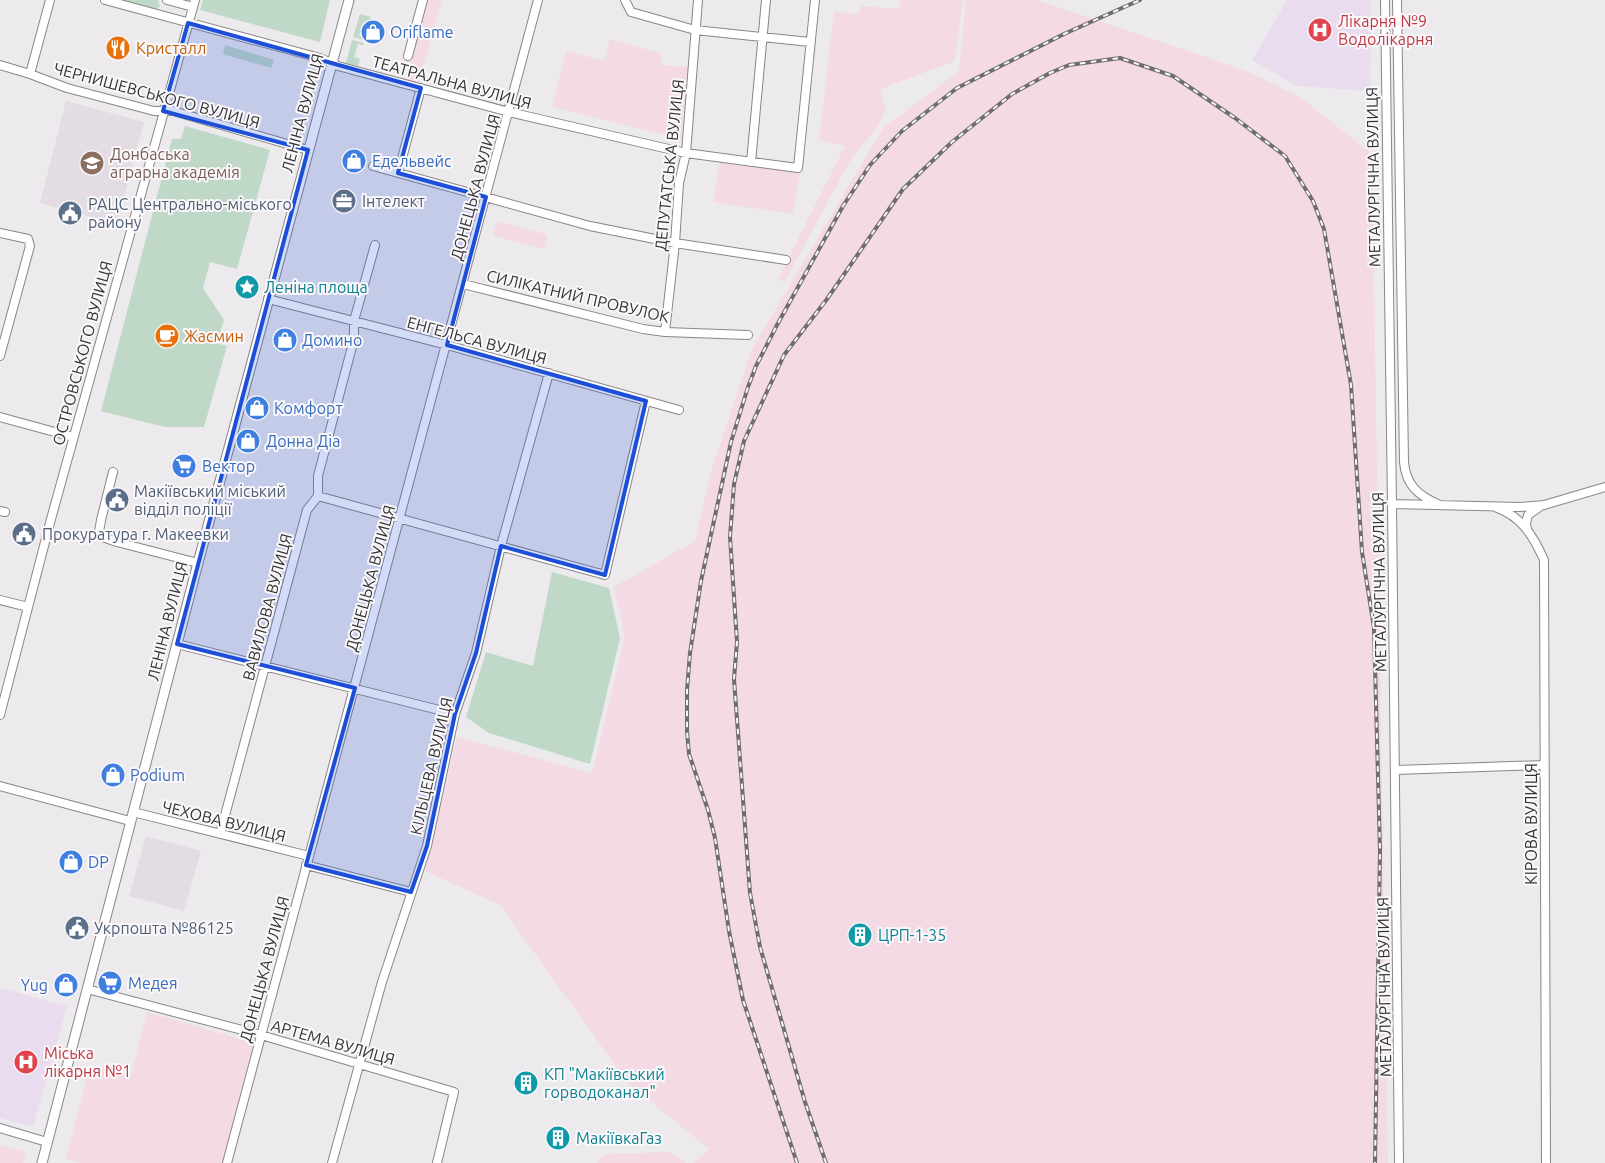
<svg xmlns="http://www.w3.org/2000/svg" width="1605" height="1163" font-family="Ubuntu,sans-serif">
	<rect width="100%" height="100%" fill="#edeaed"/>
	<path fill="#e3dce3" d="M 66,101 L 144,122 L 117,224 L 40,203 Z
		M 146,836 L 201,851 L 184,911 L 129,896 Z"/>
	<path fill="#f3dae4" d="M 427,0 L 442,0 L 419,83 L 405,80 Z
		M 900,0 L 963,0 L 955,61 L 880,89 L 886,110 L 876,130 L 857,151 L 848,164 L 785,282 L 778,279 L 845,146 L 819,140 L 834,12 L 859,14 L 860,6 L 899,9 Z
		M 966,0 L 1037,0 L 1247,71 L 1300,97 L 1372,154 L 1388,1163 L 694,1163 L 709,1149 L 628,1083 L 500,905 L 425,871 L 457,737 L 592,773 L 625,637 L 614,587 L 695,541 L 711,472 L 752,349 L 883,128 L 959,71 Z
		M 610,39 L 662,54 L 661,65 L 688,67 L 681,139 L 552,107 L 566,51 L 604,61 Z
		M 720,162 L 800,173 L 793,214 L 713,202 Z
		M 497,221 L 548,235 L 544,249 L 493,236 Z
		M 147,1012 L 254,1043 L 224,1163 L 81,1163 L 66,1159 L 90,1066 L 131,1076 Z
		M 0,1145 L 26,1152 L 23,1163 L 0,1163 Z
		M 670,1152 L 686,1163 L 597,1163 L 605,1154 Z"/>
	<path fill="#eadcef" d="M 1287,0 L 1371,0 L 1370,91 L 1297,86 L 1252,60 Z
		M 0,988 L 67,1006 L 33,1127 L 0,1118 Z"/>
	<path fill="#c0d8c7" d="M 114,0 L 158,0 L 160,6 L 154,11 Z
		M 203,0 L 330,0 L 320,42 L 200,10 Z
		M 360,14 L 371,17 L 369,24 L 363,23 L 359,36 L 365,38 L 365,40 L 353,37 Z
		M 352,40 L 364,43 L 363,45 L 358,44 L 354,57 L 360,59 L 358,66 L 346,63 Z
		M 225,45 L 274,60 L 271,68 L 223,54 Z
		M 185,126 L 270,150 L 237,269 L 210,262 L 203,288 L 224,320 L 217,343 L 227,346 L 204,427 L 165,427 L 101,411 L 172,139 L 181,139 Z
		M 552,572 L 609,588 L 620,638 L 590,764 L 489,733 L 466,717 L 486,652 L 533,666 Z"/>
	<g fill="none" stroke-linecap="round" stroke-linejoin="round">
		<defs>
			<path id="minor" d="M 105,0 L 320,58 L 338,66 L 509,112 L 686,153 L 798,168 L 815,0
				M 167,0 L 193,7
				M 625,0 L 631,12 L 695,30 L 810,42
				M 1385,0 L 1392,504 L 1399,1163
				M 1397,0 L 1404,462 C 1406,486 1419,496 1440,505
				M 408,56 L 423,0
				M 0,65 L 30,74 L 67,88 L 154,111 L 173,111 L 308,150
				M 30,74 L 50,0
				M 751,162 L 766,0
				M 373,166 L 590,226 L 675,243 L 786,260
				M 398,173 L 421,88
				M 0,233 L 28,239 L 30,246 L 0,356
				M 463,284 L 643,329 L 665,332 L 748,335
				M 268,299 L 447,345 L 679,410
				M 665,332 L 675,243 L 679,183 L 686,153 L 698,0
				M 0,417 L 73,437
				M 113,472 L 101,520 L 99,532 L 105,538 L 117,542 L 198,563
				M 318,496 L 605,575 L 646,401
				M 1392,504 L 1520,507 L 1544,505 L 1605,487
				M 1495,507 C 1521,516 1533,535 1544,560 L 1546,1163
				M 0,511 L 5,512
				M 1527,529 L 1526,523 L 1528,515 L 1541,506
				M 0,600 L 28,607
				M 177,644 L 455,714
				M 0,715 L 51,519 L 195,0
				M 1395,770 L 1544,765
				M 0,786 L 130,821
				M 133,812 L 309,856
				M 220,834 L 307,510 L 318,496 L 318,476 L 354,339 L 354,321 L 375,245
				M 306,865 L 411,892
				M 87,989 L 261,1035 L 454,1092 L 437,1163
				M 0,1128 L 47,1142
				M 227,1163 L 538,0
				M 332,1163 L 382,982 L 427,846 L 455,714 L 476,653 L 501,546 L 549,373"/>
			<path id="major" d="M 42,1163 L 198,563 L 349,0"/>
		</defs>
		<use href="#minor" stroke="#898689" stroke-width="10"/>
		<use href="#major" stroke="#898689" stroke-width="11"/>
		<use href="#minor" stroke="#fff" stroke-width="8"/>
		<use href="#major" stroke="#fff" stroke-width="9"/>
		<defs>
			<path id="rail" d="M 797,1163 L 743,1000 L 729,931 L 715,838 L 708,810 L 689,754 L 687,731 L 687,690 L 690,653 L 701,581 L 731,442 L 748,387 L 756,366 L 777,325 L 843,206 L 870,165 L 902,131 L 957,88 L 1064,34 L 1140,0
				M 826,1163 L 805,1102 L 760,947 L 750,893 L 734,679 L 737,642 L 730,537 L 734,484 L 744,441 L 784,355 L 827,299 L 903,189 L 952,142 L 1012,94 L 1050,73 L 1069,65 L 1120,58 L 1173,76 L 1235,118 L 1285,156 L 1313,201 L 1324,229 L 1351,385 L 1362,552 L 1374,628 L 1380,851 L 1375,1163"/>
		</defs>
		<use href="#rail" stroke="#6f6d6f" stroke-width="4"/>
		<use href="#rail" stroke="#fbf8fb" stroke-width="2" stroke-dasharray="5.5" stroke-linecap="butt"/>
	</g>
	<path fill="#1d4ed8" fill-opacity="0.2" stroke="#1d4ed8" stroke-width="4" stroke-linejoin="round" d="M 188,23 L 421,88 L 398,173 L 486,197 L 447,345 L 646,401 L 605,575 L 501,546 L 476,653 L 455,714 L 427,846 L 411,892 L 306,865 L 355,688 L 177,644 L 308,150 L 163,111 Z"/>
	<defs>
		<symbol id="hospital-disc" viewBox="-11 -11 22 22"><circle r="9.5" fill="#e0444e" stroke="#fbf8fb"/><path d="M-5-5h3v3.5h4V-5h3V5h-3V1.5h-4V5h-3Z" fill="#fff"/></symbol>
		<symbol id="shop-disc" viewBox="-11 -11 22 22"><circle r="9.5" fill="#3f7fe0" stroke="#fbf8fb"/><path d="M-5-2.5h2.3a2.7 3.5 0 0 1 5.4 0H5L5.5 6h-11ZM-1.5-2.5h3a1.5 2.3 0 0 0-3 0Z" fill="#fff"/></symbol>
		<symbol id="restaurant-disc" viewBox="-11 -11 22 22"><circle r="9.5" fill="#e8710a" stroke="#fbf8fb"/><path d="M-5-6h1v4h1v-4h1v4h1v-4h1v5L-1.5 .5V6h-2V.5L-5-1ZM5-6V6H3V1.5H1.5Q1.5-4 5-6Z" fill="#fff"/></symbol>
		<symbol id="university-disc" viewBox="-11 -11 22 22"><circle r="9.5" fill="#8d6e63" stroke="#fbf8fb"/><path d="M0-5L7-2L0 1L-7-2ZM-4 1L0 2.5L4 1V4Q0 6-4 4Z" fill="#fff"/></symbol>
		<symbol id="office-disc" viewBox="-11 -11 22 22"><circle r="9.5" fill="#5c6f8a" stroke="#fbf8fb"/><path d="M-6-3h4V-5.5h4V-3h4V5H-6ZM-1-4.5V-3h2v-1.5ZM-6 0V1H6V0Z" fill="#fff"/></symbol>
		<symbol id="civic-disc" viewBox="-11 -11 22 22"><circle r="9.5" fill="#5c6f8a" stroke="#fbf8fb"/><path d="M-.6-6.5H3V-4.5H.6V-3L4-1V1h2V6H-6V1h2V-1L-.6-3ZM-1.2 2.5V6h2.4V2.5Z" fill="#fff"/></symbol>
		<symbol id="sight-disc" viewBox="-11 -11 22 22"><circle r="9.5" fill="#0f9aa8" stroke="#fbf8fb"/><path d="M0-6L1.8-2.2L6-1.7L2.9 1.2L3.7 5.4L0 3.3L-3.7 5.4L-2.9 1.2L-6-1.7L-1.8-2.2Z" fill="#fff"/></symbol>
		<symbol id="cafe-disc" viewBox="-11 -11 22 22"><circle r="9.5" fill="#e8710a" stroke="#fbf8fb"/><path d="M-5.5-4.5H6V0H3Q3 3.5 0 3.5H-2.5Q-5.5 3.5-5.5 0ZM3-3.2v2h1.7v-2ZM-6 4.5H4V6H-6Z" fill="#fff"/></symbol>
		<symbol id="supermarket-disc" viewBox="-11 -11 22 22"><circle r="9.5" fill="#3f7fe0" stroke="#fbf8fb"/><path d="M-6-5.5h2.5l.6 2H6L4.5 2H-2.5L-4.4-4H-6ZM-1.5 3.2a1.3 1.3 0 1 0 .1 0ZM3 3.2a1.3 1.3 0 1 0 .1 0Z" fill="#fff"/></symbol>
		<symbol id="building-disc" viewBox="-11 -11 22 22"><circle r="9.5" fill="#0f9aa8" stroke="#fbf8fb"/><path d="M-4-6H4V6H1V3H-1V6H-4ZM-2.5-4.3h1.7v1.8h-1.7ZM.8-4.3h1.7v1.8H.8ZM-2.5-1h1.7V.8h-1.7ZM.8-1h1.7V.8H.8Z" fill="#fff"/></symbol>
	</defs>
	<g fill-rule="evenodd">
		<use href="#hospital-disc" x="1306" y="16" width="28" height="28"/>
		<use href="#shop-disc" x="359" y="18" width="28" height="28"/>
		<use href="#restaurant-disc" x="104" y="34" width="28" height="28"/>
		<use href="#shop-disc" x="340" y="147" width="28" height="28"/>
		<use href="#university-disc" x="78" y="149" width="28" height="28"/>
		<use href="#office-disc" x="330" y="187" width="28" height="28"/>
		<use href="#civic-disc" x="56" y="199" width="28" height="28"/>
		<use href="#sight-disc" x="233" y="273" width="28" height="28"/>
		<use href="#cafe-disc" x="153" y="322" width="28" height="28"/>
		<use href="#shop-disc" x="271" y="326" width="28" height="28"/>
		<use href="#shop-disc" x="243" y="394" width="28" height="28"/>
		<use href="#shop-disc" x="234" y="427" width="28" height="28"/>
		<use href="#supermarket-disc" x="170" y="452" width="28" height="28"/>
		<use href="#civic-disc" x="103" y="486" width="28" height="28"/>
		<use href="#civic-disc" x="10" y="520" width="28" height="28"/>
		<use href="#shop-disc" x="99" y="761" width="28" height="28"/>
		<use href="#shop-disc" x="57" y="848" width="28" height="28"/>
		<use href="#civic-disc" x="63" y="914" width="28" height="28"/>
		<use href="#building-disc" x="846" y="921" width="28" height="28"/>
		<use href="#supermarket-disc" x="96" y="969" width="28" height="28"/>
		<use href="#shop-disc" x="52" y="971" width="28" height="28"/>
		<use href="#hospital-disc" x="12" y="1048" width="28" height="28"/>
		<use href="#building-disc" x="512" y="1069" width="28" height="28"/>
		<use href="#building-disc" x="544" y="1124" width="28" height="28"/>
	</g>
	<g text-anchor="middle" dominant-baseline="central" stroke-width="4" stroke-linejoin="round" paint-order="stroke">
		<g font-size="16" fill="#be3a42" stroke="#fbf8fb" text-anchor="start">
			<text x="1338" y="21">Лікарня №9<tspan x="1338" dy="18">Водолікарня</tspan></text>
			<text x="44" y="1053">Міська<tspan x="44" dy="18">лікарня №1</tspan></text>
		</g>
		<g font-size="16" fill="#366cbe" stroke="#fbf8fb" text-anchor="start">
			<text x="390" y="32">Oriflame</text>
			<text x="372" y="161">Едельвейс</text>
			<text x="302" y="340">Домино</text>
			<text x="274" y="408">Комфорт</text>
			<text x="266" y="441">Донна Діа</text>
			<text x="202" y="466">Вектор</text>
			<text x="130" y="775">Podium</text>
			<text x="88" y="862">DP</text>
			<text x="128" y="983">Медея</text>
			<text x="48" y="985" text-anchor="end">Yug</text>
		</g>
		<g font-size="16" fill="#c56008" stroke="#fbf8fb" text-anchor="start">
			<text x="136" y="48">Кристалл</text>
			<text x="184" y="336">Жасмин</text>
		</g>
		<g font-size="16" fill="#353435" stroke="#fbf8fb">
			<text transform="translate(452 82) rotate(15)">ТЕАТРАЛЬНА ВУЛИЦЯ</text>
			<text transform="translate(157 95) rotate(15)">ЧЕРНИШЕВСЬКОГО ВУЛИЦЯ</text>
			<text transform="translate(302 113) rotate(-75)">ЛЕНІНА ВУЛИЦЯ</text>
			<text transform="translate(669 165) rotate(-84)">ДЕПУТАТСЬКА ВУЛИЦЯ</text>
			<text transform="translate(1373 177) rotate(-91)">МЕТАЛУРГІЧНА ВУЛИЦЯ</text>
			<text transform="translate(475 187) rotate(-75)">ДОНЕЦЬКА ВУЛИЦЯ</text>
			<text transform="translate(578 296) rotate(13)">СИЛІКАТНИЙ ПРОВУЛОК</text>
			<text transform="translate(477 340) rotate(15)">ЕНГЕЛЬСА ВУЛИЦЯ</text>
			<text transform="translate(82 353) rotate(-75)">ОСТРОВСЬКОГО ВУЛИЦЯ</text>
			<text transform="translate(370 578) rotate(-75)">ДОНЕЦЬКА ВУЛИЦЯ</text>
			<text transform="translate(1379 582) rotate(-91)">МЕТАЛУРГІЧНА ВУЛИЦЯ</text>
			<text transform="translate(267 607) rotate(-75)">ВАВИЛОВА ВУЛИЦЯ</text>
			<text transform="translate(167 621) rotate(-76)">ЛЕНІНА ВУЛИЦЯ</text>
			<text transform="translate(431 766) rotate(-77)">КІЛЬЦЕВА ВУЛИЦЯ</text>
			<text transform="translate(224 821) rotate(14)">ЧЕХОВА ВУЛИЦЯ</text>
			<text transform="translate(1531 824) rotate(-90)">КІРОВА ВУЛИЦЯ</text>
			<text transform="translate(264 969) rotate(-75)">ДОНЕЦЬКА ВУЛИЦЯ</text>
			<text transform="translate(1384 987) rotate(-91)">МЕТАЛУРГІЧНА ВУЛИЦЯ</text>
			<text transform="translate(333 1042) rotate(16)">АРТЕМА ВУЛИЦЯ</text>
		</g>
		<g font-size="16" fill="#785e54" stroke="#fbf8fb" text-anchor="start">
			<text x="110" y="154">Донбаська<tspan x="110" dy="18">аграрна академія</tspan></text>
		</g>
		<g font-size="16" fill="#4e5e75" stroke="#fbf8fb" text-anchor="start">
			<text x="362" y="201">Інтелект</text>
			<text x="88" y="204">РАЦС Центрально-міського<tspan x="88" dy="18">району</tspan></text>
			<text x="134" y="491">Макіївський міський<tspan x="134" dy="18">відділ поліції</tspan></text>
			<text x="42" y="534">Прокуратура г. Макеевки</text>
			<text x="94" y="928">Укрпошта №86125</text>
		</g>
		<g font-size="16" fill="#0d838f" stroke="#fbf8fb" text-anchor="start">
			<text x="264" y="287">Леніна площа</text>
			<text x="878" y="935">ЦРП-1-35</text>
			<text x="544" y="1074">КП "Макіївський<tspan x="544" dy="18">горводоканал"</tspan></text>
			<text x="576" y="1138">МакіївкаГаз</text>
		</g>
	</g>
</svg>
